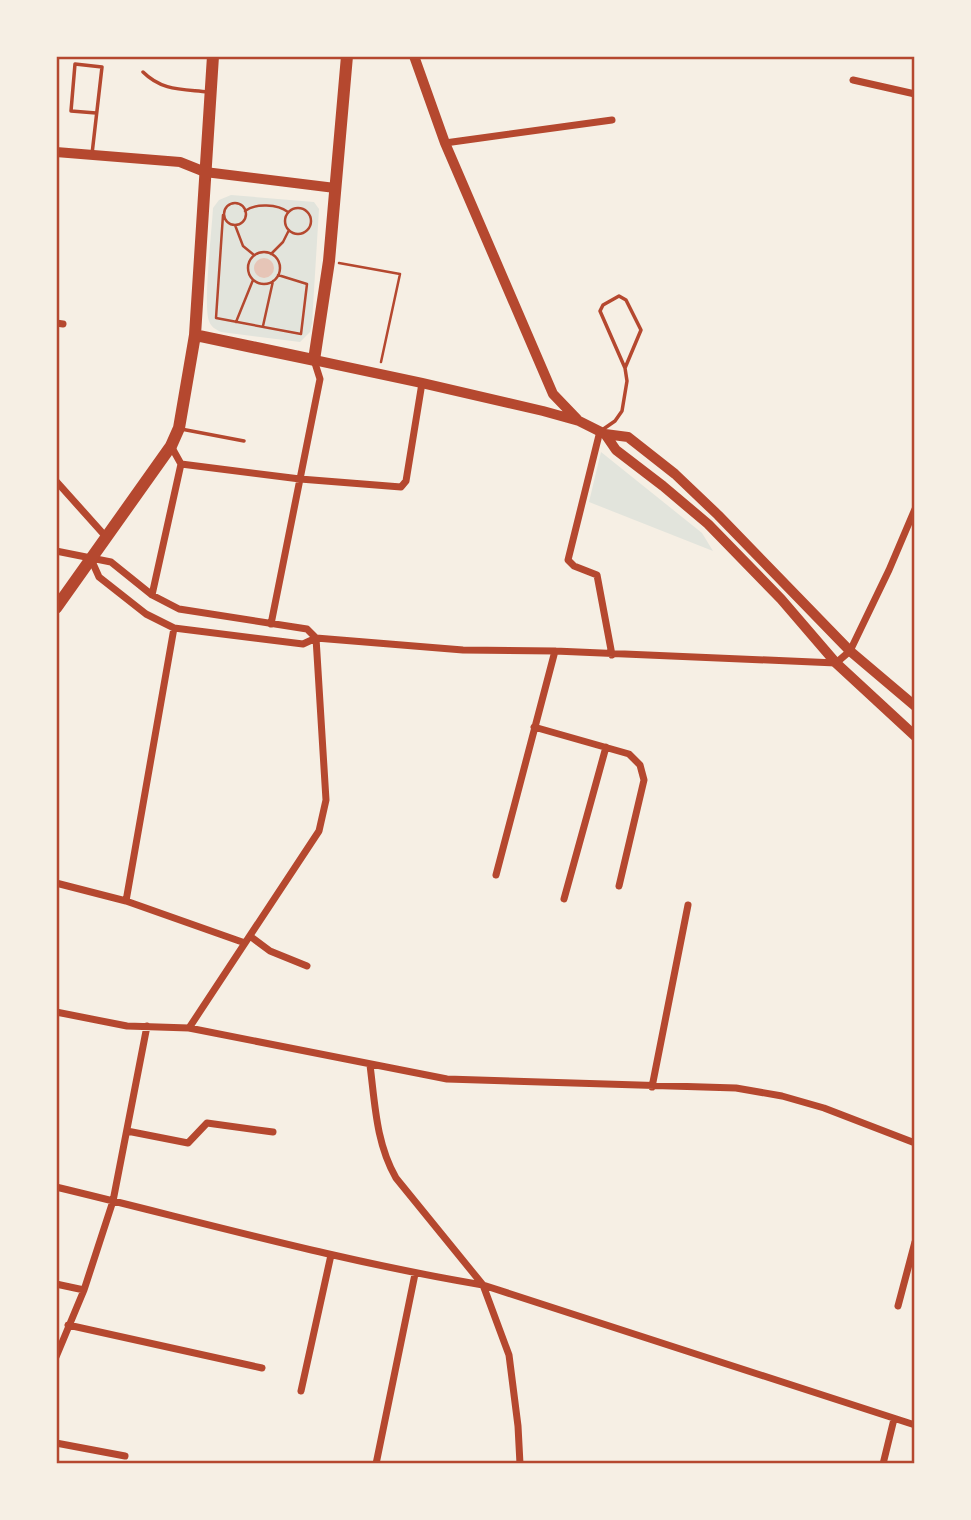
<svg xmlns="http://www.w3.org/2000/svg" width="971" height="1520" font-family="Karla,sans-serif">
	<rect width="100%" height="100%" fill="#f6efe4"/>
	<path fill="#e2e4dc" d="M 231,195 L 314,202 L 319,209 L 312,323 L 310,332 L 300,342 L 221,332 C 215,329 211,327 209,321 C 203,306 212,229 213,208 L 219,200 Z
		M 601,452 L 702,533 L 713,551 L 589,502 Z"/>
	<path fill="#e6c5b7" d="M254 268a10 10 0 1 1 20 0a10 10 0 1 1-20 0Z"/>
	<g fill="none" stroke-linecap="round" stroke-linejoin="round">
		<path stroke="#b5482f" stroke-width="2.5" d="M224 214a11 11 0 1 1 22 0a11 11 0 1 1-22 0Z
			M285 221a13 13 0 1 1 26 0a13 13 0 1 1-26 0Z
			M 245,211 C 255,203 278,204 288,212
			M 223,215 L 216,318 L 301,334 L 307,284 L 278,275
			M 235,225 L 243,246 L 254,255
			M248 268a16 16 0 1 1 32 0a16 16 0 1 1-32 0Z
			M 271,254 L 283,242 L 289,230
			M 339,263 L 400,274 L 381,362
			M 236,322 L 253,280
			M 263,326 L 273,281"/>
		<path stroke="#b5482f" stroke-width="3.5" d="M 143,72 C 162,91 182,89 208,92
			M 92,154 L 102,67 L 75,64 L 71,111 L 96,113
			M 181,429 L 244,441
			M 602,430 L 615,421 L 622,411 L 627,381 L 625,368 L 641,330 L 626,300 L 619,296 L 603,305 L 600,311 L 625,368"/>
		<path stroke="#b5482f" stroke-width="7" d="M 853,80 L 915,94
			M 445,143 L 612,120
			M 56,323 L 63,324
			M 600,431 L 568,560 L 574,566 L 597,575 L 612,655
			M 181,464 L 300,479 L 401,487 L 406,481 L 422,383
			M 56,481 L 107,538
			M 56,551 L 111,562 L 152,595 L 179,609 L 307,629 L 316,638
			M 91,559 L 99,577 L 146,614 L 174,628 L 303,644 L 316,638 L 463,650 L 555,651 L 836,663 L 850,651 L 889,570 L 915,509
			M 152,595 L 181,464 L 171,446
			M 271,624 L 320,379 L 314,360
			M 534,727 L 629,754 L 640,765 L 644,780 L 619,886
			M 496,875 L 555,651
			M 56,883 L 126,901 L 245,943
			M 564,899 L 606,747
			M 126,901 L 174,628
			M 250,936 L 270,951 L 307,966
			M 56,1012 L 127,1026 L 189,1028 L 447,1079 L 736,1088 L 782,1096 L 824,1108 L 915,1143
			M 189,1028 L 319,831 L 326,800 L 316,638
			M 370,1065 C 375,1104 376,1143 396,1178 L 483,1285 L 509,1355 L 518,1426 L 520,1464
			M 652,1087 L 688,905
			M 127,1131 L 188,1143 L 207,1123 L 273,1132
			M 56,1187 C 198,1221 339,1261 483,1285 L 915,1425
			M 56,1284 L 84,1290
			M 898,1306 L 915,1242
			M 68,1325 L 262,1368
			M 56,1357 L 84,1290 L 113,1201 L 147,1026
			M 301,1391 L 331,1255
			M 56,1443 L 125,1456
			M 376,1464 L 415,1274
			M 883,1464 L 894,1419"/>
		<path stroke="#b5482f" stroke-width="10" d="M 414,56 L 445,143 L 553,394 L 577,419
			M 56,152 L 180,162 L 205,172 L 335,188
			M 314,360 L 422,383 L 543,411 L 579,421 L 605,434 L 628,437 L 675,474 L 718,515 L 850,651 L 915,706
			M 605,434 L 616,450 L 663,486 L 708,524 L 781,599 L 836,663 L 915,736"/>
		<path stroke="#b5482f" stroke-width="12" d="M 195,335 L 314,360 L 329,261 L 347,56
			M 56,608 L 171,446 L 179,428 L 195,335 L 213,56"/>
	</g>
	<rect width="971" height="1520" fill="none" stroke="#f6efe4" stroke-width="116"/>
	<rect x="58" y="58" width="855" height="1404" fill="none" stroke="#b5482f" stroke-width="2.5"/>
</svg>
